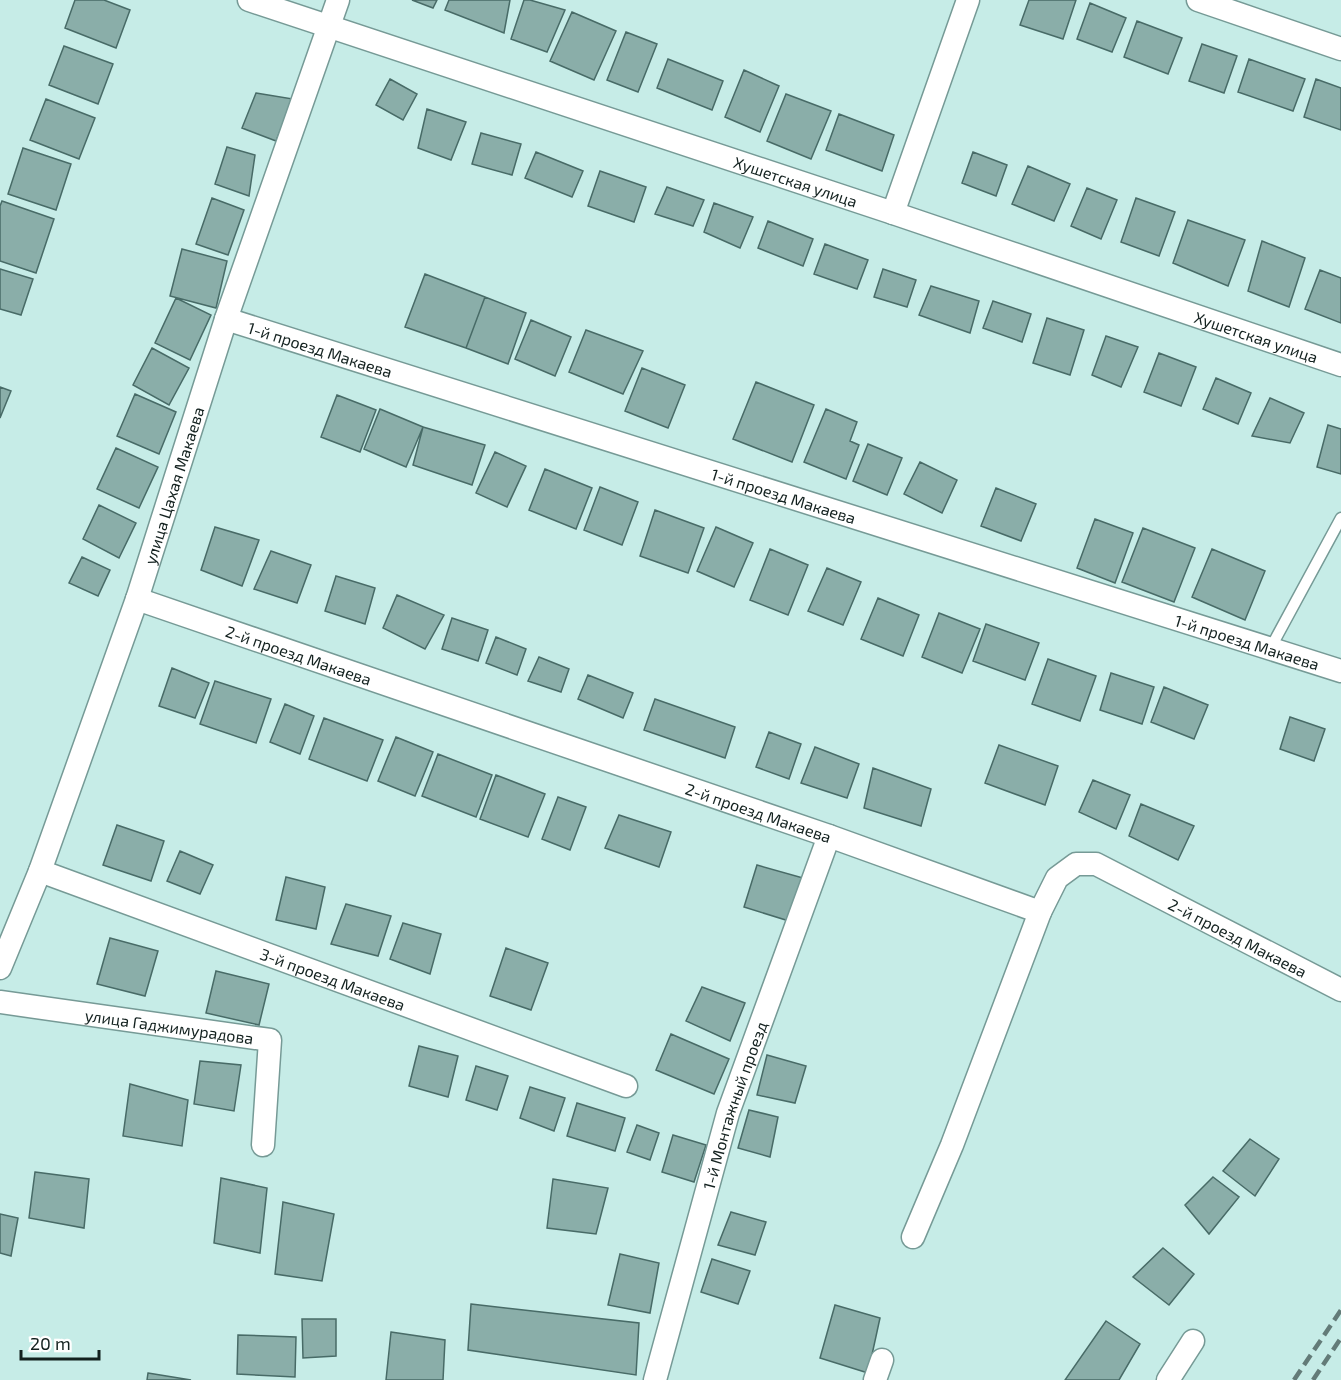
<svg xmlns="http://www.w3.org/2000/svg" width="1341" height="1380" font-family="'Exo 2',sans-serif">
	<rect width="100%" height="100%" fill="#c6ece7"/>
	<path fill="#8aaea9" stroke="#486b67" stroke-width="1.5" d="M 75,0 L 104,0 L 130,10 L 116,48 L 65,28 Z
		M 412,0 L 437,0 L 433,8 Z
		M 449,0 L 510,0 L 504,33 L 445,10 Z
		M 524,0 L 530,0 L 565,10 L 547,52 L 511,39 Z
		M 1029,0 L 1076,0 L 1063,39 L 1020,25 Z
		M 1090,3 L 1126,18 L 1112,52 L 1077,39 Z
		M 572,12 L 616,31 L 594,80 L 550,61 Z
		M 1137,21 L 1182,38 L 1168,74 L 1124,57 Z
		M 626,32 L 657,44 L 638,92 L 607,80 Z
		M 1202,44 L 1237,56 L 1224,93 L 1189,81 Z
		M 64,46 L 113,64 L 98,104 L 49,85 Z
		M 668,59 L 723,81 L 712,110 L 657,88 Z
		M 1249,59 L 1305,79 L 1293,111 L 1238,92 Z
		M 744,70 L 779,86 L 760,132 L 725,117 Z
		M 390,79 L 417,94 L 403,120 L 376,105 Z
		M 1316,79 L 1341,88 L 1341,130 L 1304,117 Z
		M 256,93 L 293,99 L 276,141 L 242,128 Z
		M 786,94 L 831,111 L 811,159 L 767,141 Z
		M 46,99 L 95,118 L 79,159 L 30,140 Z
		M 427,109 L 466,122 L 451,160 L 418,148 Z
		M 839,114 L 894,135 L 882,171 L 826,150 Z
		M 481,133 L 521,144 L 512,175 L 472,164 Z
		M 227,147 L 255,155 L 249,196 L 215,184 Z
		M 23,148 L 71,164 L 56,210 L 8,194 Z
		M 536,152 L 583,171 L 572,197 L 525,178 Z
		M 973,152 L 1007,165 L 996,196 L 962,183 Z
		M 1028,166 L 1070,184 L 1054,221 L 1012,204 Z
		M 600,171 L 646,187 L 634,222 L 588,206 Z
		M 667,187 L 704,200 L 693,226 L 655,214 Z
		M 1087,188 L 1117,200 L 1101,239 L 1071,226 Z
		M 212,198 L 244,210 L 228,255 L 196,244 Z
		M 1136,198 L 1175,212 L 1159,256 L 1121,242 Z
		M 2,201 L 54,219 L 36,273 L 0,261 L 0,206 Z
		M 714,203 L 753,217 L 740,248 L 704,232 Z
		M 1188,220 L 1245,240 L 1228,286 L 1173,263 Z
		M 768,221 L 813,239 L 803,266 L 758,248 Z
		M 1262,241 L 1305,258 L 1289,307 L 1248,291 Z
		M 825,244 L 868,260 L 857,289 L 814,274 Z
		M 182,249 L 227,261 L 216,308 L 170,296 Z
		M 0,269 L 33,279 L 21,315 L 0,309 Z
		M 883,269 L 916,280 L 907,307 L 874,297 Z
		M 1320,270 L 1341,278 L 1341,323 L 1305,309 Z
		M 425,274 L 485,297 L 466,348 L 405,327 Z
		M 931,286 L 979,301 L 970,333 L 919,315 Z
		M 485,297 L 526,313 L 508,364 L 466,348 Z
		M 176,298 L 211,315 L 190,360 L 155,343 Z
		M 993,301 L 1031,314 L 1022,342 L 983,328 Z
		M 1047,318 L 1084,330 L 1070,375 L 1033,363 Z
		M 531,320 L 571,337 L 555,376 L 515,359 Z
		M 586,330 L 643,351 L 623,394 L 569,372 Z
		M 1106,336 L 1138,347 L 1121,387 L 1092,375 Z
		M 152,348 L 189,368 L 169,405 L 133,385 Z
		M 1159,353 L 1196,367 L 1181,406 L 1144,392 Z
		M 642,368 L 685,385 L 668,428 L 625,411 Z
		M 1216,378 L 1251,393 L 1238,424 L 1203,409 Z
		M 756,382 L 814,405 L 792,462 L 733,439 Z
		M 0,387 L 11,391 L 0,418 Z
		M 135,394 L 176,412 L 159,454 L 117,436 Z
		M 337,395 L 376,410 L 360,452 L 321,437 Z
		M 1270,398 L 1304,413 L 1290,443 L 1252,436 Z
		M 380,409 L 423,427 L 406,467 L 364,449 Z
		M 826,409 L 857,422 L 850,441 L 859,445 L 846,479 L 804,462 Z
		M 1328,425 L 1341,429 L 1341,474 L 1317,467 Z
		M 423,427 L 485,445 L 472,485 L 413,465 Z
		M 868,444 L 902,458 L 887,495 L 853,481 Z
		M 116,448 L 158,467 L 139,508 L 97,489 Z
		M 495,452 L 526,466 L 507,507 L 476,493 Z
		M 920,462 L 957,480 L 942,513 L 904,494 Z
		M 545,469 L 592,488 L 576,529 L 529,510 Z
		M 600,487 L 638,502 L 622,545 L 584,530 Z
		M 996,488 L 1036,504 L 1021,541 L 981,526 Z
		M 99,505 L 136,523 L 119,558 L 83,539 Z
		M 655,510 L 704,528 L 688,573 L 640,556 Z
		M 1095,519 L 1133,533 L 1115,583 L 1077,568 Z
		M 215,527 L 259,540 L 242,586 L 201,570 Z
		M 716,527 L 753,543 L 734,587 L 697,571 Z
		M 1143,528 L 1195,548 L 1174,602 L 1122,582 Z
		M 770,549 L 808,565 L 788,615 L 750,600 Z
		M 1212,549 L 1265,571 L 1245,620 L 1192,597 Z
		M 271,551 L 311,565 L 297,603 L 254,589 Z
		M 82,557 L 110,570 L 98,596 L 69,583 Z
		M 827,568 L 861,582 L 843,625 L 808,611 Z
		M 336,576 L 375,588 L 365,624 L 325,611 Z
		M 397,595 L 444,615 L 425,649 L 383,628 Z
		M 878,598 L 919,615 L 903,656 L 861,639 Z
		M 939,613 L 980,629 L 962,673 L 922,657 Z
		M 452,618 L 488,630 L 478,661 L 442,649 Z
		M 986,624 L 1039,643 L 1025,680 L 973,661 Z
		M 496,637 L 526,649 L 517,675 L 486,663 Z
		M 539,657 L 569,669 L 561,692 L 528,681 Z
		M 1048,659 L 1096,676 L 1080,721 L 1032,704 Z
		M 172,668 L 209,683 L 195,718 L 159,706 Z
		M 1111,673 L 1154,687 L 1142,724 L 1100,710 Z
		M 588,675 L 633,693 L 623,718 L 578,699 Z
		M 215,681 L 271,699 L 256,743 L 200,724 Z
		M 1164,687 L 1208,705 L 1194,739 L 1151,722 Z
		M 655,699 L 735,727 L 725,758 L 644,730 Z
		M 285,704 L 314,716 L 300,754 L 270,742 Z
		M 1290,717 L 1325,729 L 1314,761 L 1280,749 Z
		M 324,718 L 383,740 L 367,781 L 309,759 Z
		M 769,732 L 801,744 L 789,779 L 756,767 Z
		M 396,737 L 433,752 L 415,796 L 378,781 Z
		M 999,745 L 1058,766 L 1045,805 L 985,783 Z
		M 815,747 L 859,764 L 847,798 L 801,783 Z
		M 438,754 L 492,775 L 476,817 L 422,796 Z
		M 873,768 L 931,789 L 921,826 L 864,808 Z
		M 496,775 L 545,794 L 528,837 L 480,819 Z
		M 1093,780 L 1130,795 L 1116,829 L 1079,812 Z
		M 558,797 L 586,807 L 570,850 L 542,839 Z
		M 1141,804 L 1194,826 L 1178,860 L 1129,836 Z
		M 619,815 L 671,832 L 659,867 L 605,848 Z
		M 117,825 L 164,841 L 151,881 L 103,865 Z
		M 180,851 L 213,865 L 200,894 L 167,881 Z
		M 757,865 L 803,878 L 789,921 L 744,907 Z
		M 286,877 L 325,887 L 316,929 L 276,920 Z
		M 346,904 L 391,916 L 378,956 L 331,944 Z
		M 403,923 L 441,934 L 430,974 L 390,959 Z
		M 110,938 L 158,951 L 145,996 L 97,984 Z
		M 506,948 L 548,963 L 531,1010 L 490,996 Z
		M 216,971 L 269,984 L 259,1025 L 206,1013 Z
		M 702,987 L 745,1003 L 730,1041 L 686,1021 Z
		M 671,1034 L 729,1059 L 714,1094 L 656,1070 Z
		M 419,1046 L 458,1056 L 448,1097 L 409,1086 Z
		M 767,1055 L 806,1066 L 795,1103 L 757,1095 Z
		M 200,1061 L 241,1065 L 234,1111 L 194,1104 Z
		M 476,1066 L 508,1076 L 497,1110 L 466,1100 Z
		M 130,1084 L 188,1100 L 182,1146 L 123,1136 Z
		M 530,1087 L 565,1098 L 554,1131 L 520,1118 Z
		M 577,1103 L 625,1118 L 615,1151 L 567,1136 Z
		M 749,1110 L 778,1117 L 770,1157 L 738,1148 Z
		M 637,1125 L 659,1133 L 650,1160 L 627,1152 Z
		M 673,1135 L 706,1145 L 694,1182 L 662,1172 Z
		M 1250,1139 L 1279,1159 L 1255,1196 L 1223,1171 Z
		M 35,1172 L 89,1179 L 84,1228 L 29,1218 Z
		M 1213,1177 L 1239,1197 L 1209,1234 L 1185,1205 Z
		M 221,1178 L 267,1188 L 260,1253 L 214,1243 Z
		M 553,1179 L 608,1188 L 596,1234 L 547,1228 Z
		M 283,1202 L 334,1214 L 322,1281 L 275,1274 Z
		M 731,1212 L 766,1222 L 755,1255 L 718,1245 Z
		M 0,1214 L 18,1218 L 11,1256 L 0,1253 Z
		M 1163,1248 L 1194,1274 L 1169,1305 L 1133,1277 Z
		M 620,1254 L 659,1263 L 650,1313 L 608,1305 Z
		M 712,1259 L 750,1271 L 738,1304 L 701,1292 Z
		M 471,1304 L 639,1323 L 636,1375 L 468,1350 Z
		M 835,1305 L 880,1318 L 868,1373 L 820,1358 Z
		M 302,1319 L 336,1319 L 336,1356 L 303,1358 Z
		M 1106,1321 L 1140,1344 L 1119,1380 L 1065,1380 Z
		M 391,1332 L 445,1340 L 443,1380 L 386,1380 Z
		M 238,1335 L 296,1337 L 295,1377 L 237,1374 Z
		M 148,1373 L 191,1380 L 147,1380 Z"/>
	<g fill="none" stroke-linecap="round" stroke-linejoin="round">
		<defs>
			<path id="service" d="M 1270,649 L 1341,518"/>
			<g id="minor">
				<path id="s1" d="M 249,0 L 893,213 L 1341,365"/>
				<path d="M 1198,0 L 1341,49"/>
				<path d="M 893,213 L 968,0"/>
				<path id="s2" d="M 226,319 L 1341,671"/>
				<path id="s3" d="M 137,599 L 829,836 L 1040,912 L 1057,878 L 1076,864 L 1096,864 L 1341,990"/>
				<path id="s4" d="M 40,871 L 626,1086"/>
				<path id="s5" d="M 0,968 L 40,871 L 137,599 L 226,319 L 338,0"/>
				<path id="s6" d="M 0,1002 L 270,1040 L 263,1145"/>
				<path d="M 913,1237 L 952,1145 L 1040,912"/>
				<path id="s7" d="M 655,1380 L 728,1113 L 829,836"/>
				<path d="M 875,1380 L 882,1360"/>
				<path d="M 1168,1380 L 1193,1341"/>
			</g>
		</defs>
		<use href="#service" stroke="#769a96" stroke-width="13"/>
		<use href="#minor" stroke="#769a96" stroke-width="25"/>
		<use href="#service" stroke="#fff" stroke-width="10"/>
		<use href="#minor" stroke="#fff" stroke-width="22"/>
		<path stroke="#637b78" stroke-width="4.5" stroke-dasharray="12 6" stroke-linecap="butt" d="M 1294,1380 L 1341,1310
			M 1313,1380 L 1341,1338"/>
	</g>
	<g text-anchor="middle" dominant-baseline="central" stroke-width="4.5" stroke-linejoin="round" paint-order="stroke">
		<g font-size="16" fill="#13211f" stroke="#fff">
			<text stroke="none"><textPath href="#s1" startOffset="576">Хушетская улица</textPath></text>
			<text stroke="none"><textPath href="#s1" startOffset="1062">Хушетская улица</textPath></text>
			<text stroke="none"><textPath href="#s2" startOffset="99">1-й проезд Макаева</textPath></text>
			<text stroke="none"><textPath href="#s5" startOffset="513">улица Цахая Макаева</textPath></text>
			<text stroke="none"><textPath href="#s2" startOffset="585">1-й проезд Макаева</textPath></text>
			<text stroke="none"><textPath href="#s2" startOffset="1071">1-й проезд Макаева</textPath></text>
			<text stroke="none"><textPath href="#s3" startOffset="171">2-й проезд Макаева</textPath></text>
			<text stroke="none"><textPath href="#s3" startOffset="657">2-й проезд Макаева</textPath></text>
			<text stroke="none"><textPath href="#s3" startOffset="1197">2-й проезд Макаева</textPath></text>
			<text stroke="none"><textPath href="#s4" startOffset="312">3-й проезд Макаева</textPath></text>
			<text stroke="none"><textPath href="#s6" startOffset="171">улица Гаджимурадова</textPath></text>
			<text stroke="none"><textPath href="#s7" startOffset="286">1-й Монтажный проезд</textPath></text>
		</g>
	</g>
	<path d="M21 1350v9h78v-9" fill="none" stroke="#13211f" stroke-width="3"/>
	<text x="30" y="1350" font-size="18" fill="#13211f" stroke="#ffffff" stroke-width="4.5" paint-order="stroke">20 m</text>
</svg>
